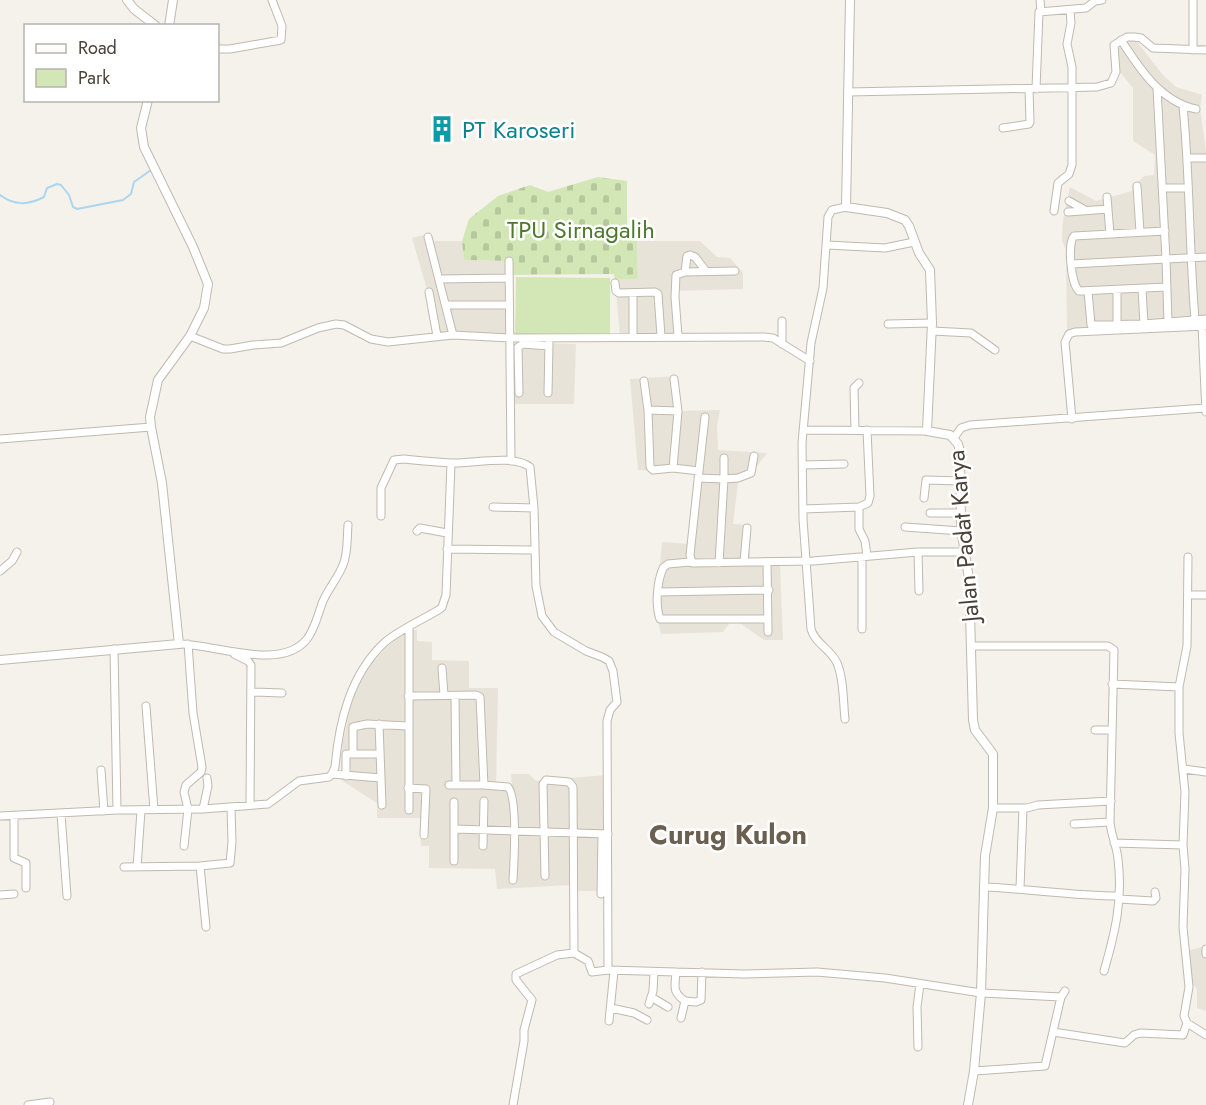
<svg xmlns="http://www.w3.org/2000/svg" width="1206" height="1105" font-family="Jost,sans-serif">
	<defs>
		<pattern id="cemetery-stones" width="16" height="16" patternUnits="userSpaceOnUse" patternTransform="scale(1.5)"><rect width="16" height="16" fill="#d3e7b6"/><path d="M2 7V4a2 2 0 0 1 4 0v3zM10 15v-3a2 2 0 0 1 4 0v3z" fill="#b7c79d"/></pattern>
	</defs>
	<rect width="100%" height="100%" fill="#f5f1eb"/>
	<path fill="#e8e3d9" d="M 1134,38 L 1163,75 L 1176,87 L 1202,95 L 1200,108 L 1206,151 L 1206,323 L 1067,330 L 1066,250 L 1062,241 L 1063,220 L 1070,187 L 1096,201 L 1132,191 L 1132,186 L 1145,176 L 1154,175 L 1155,155 L 1133,141 L 1133,88 L 1120,72 L 1116,53 L 1116,45 Z
		M 425,235 L 430,241 L 462,241 L 464,260 L 510,261 L 509,336 L 440,334 L 412,238 Z
		M 637,241 L 700,241 L 717,257 L 730,258 L 743,273 L 743,289 L 672,291 L 674,336 L 620,337 L 615,279 L 638,279 Z
		M 518,343 L 576,344 L 574,404 L 514,404 L 514,346 Z
		M 678,376 L 680,411 L 720,410 L 717,427 L 718,450 L 767,453 L 750,475 L 738,483 L 733,524 L 749,525 L 750,559 L 769,557 L 769,566 L 780,565 L 783,640 L 764,640 L 740,623 L 732,620 L 723,632 L 661,634 L 656,614 L 662,542 L 689,544 L 695,475 L 684,472 L 638,470 L 630,379 Z
		M 417,629 L 417,641 L 432,642 L 432,660 L 469,661 L 469,688 L 498,688 L 496,785 L 512,786 L 511,774 L 529,774 L 536,781 L 606,775 L 605,891 L 569,891 L 569,885 L 497,889 L 495,869 L 429,868 L 429,846 L 421,846 L 420,818 L 377,818 L 377,803 L 341,780 L 342,746 L 351,704 L 358,677 L 396,638 Z
		M 1206,946 L 1206,1011 L 1197,1008 L 1197,989 L 1193,984 L 1186,951 Z"/>
	<path fill="#d3e7b6" d="M 516,277 L 610,278 L 610,336 L 515,335 Z"/>
	<path fill="url(#cemetery-stones)" d="M 598,177 L 627,181 L 627,240 L 637,241 L 638,279 L 615,279 L 614,274 L 509,275 L 509,261 L 464,260 L 462,241 L 469,219 L 498,196 L 530,185 L 548,192 Z"/>
	<g fill="none" stroke-linecap="round" stroke-linejoin="round">
		<path stroke="#abd6ee" stroke-width="2" d="M 0,195 C 15,206 28,205 44,197 L 47,188 L 57,184 L 61,185 L 69,195 L 73,207 L 77,209 L 123,200 L 131,194 L 134,182 L 151,170"/>
		<defs>
			<path id="minor" d="M 1040,0 L 1041,12
				M 1193,0 L 1193,50
				M 1121,40 C 1139,68 1161,102 1196,109
				M 218,49 L 230,49 L 281,40 L 282,26 L 272,0
				M 1157,88 L 1166,259 L 1206,257
				M 1036,89 L 1039,12 L 1086,8 L 1095,1 L 1102,0
				M 848,92 L 1097,87 L 1111,83 L 1116,72 L 1114,45 L 1127,37 L 1134,37 L 1141,38 L 1153,48 L 1206,50
				M 1183,106 C 1190,177 1189,248 1195,319
				M 1003,128 L 1029,124 L 1030,122 L 1029,89
				M 1188,158 L 1206,158
				M 1137,186 L 1140,232
				M 1162,188 L 1187,188
				M 1107,197 L 1110,234
				M 1069,201 L 1085,210
				M 1054,211 L 1058,183 L 1069,174 L 1072,165 L 1072,67 L 1067,44 L 1071,23 L 1070,10
				M 1068,212 L 1108,209
				M 1165,231 L 1074,236 C 1067,244 1071,284 1079,291 L 1167,287
				M 428,237 L 453,335
				M 827,245 L 885,248 L 914,242
				M 509,261 L 511,461
				M 1072,264 L 1166,259 L 1168,322
				M 685,272 L 687,256 L 690,255 L 695,257 L 706,271
				M 439,279 L 509,278
				M 615,283 L 616,291 L 619,293 L 655,292 L 658,294 L 661,336
				M 1142,289 L 1144,324
				M 1117,290 L 1117,325
				M 1088,291 L 1091,325 L 1144,324 L 1206,319
				M 429,292 L 437,336
				M 446,305 L 509,305
				M 888,324 L 932,323
				M 1202,326 L 1206,412
				M 932,331 L 971,333 L 995,350
				M 190,336 L 223,349 L 230,349 L 253,345 L 281,343 L 318,328 L 336,324 L 344,325 L 371,339 L 388,342 L 453,335 L 510,338 L 764,337 L 773,338 L 810,361
				M 633,336 L 633,293
				M 678,336 L 675,297 L 676,275 L 685,272 L 735,271
				M 782,344 L 782,321
				M 674,379 L 678,411
				M 644,381 L 648,410 L 650,467 L 653,470 L 673,468 L 699,471 L 690,555 L 692,563 L 813,561 L 918,552 L 964,552
				M 519,393 L 518,347 L 523,344 L 549,346
				M 548,393 L 549,343
				M 648,410 L 678,411 L 673,468
				M 1072,419 L 1065,342 L 1069,334 L 1075,332 L 1206,326
				M 805,430 L 927,431
				M 855,430 L 854,388 L 859,383
				M 954,438 L 961,428 L 970,425 L 1205,408
				M 0,439 L 151,427
				M 724,458 L 724,479 L 738,478 L 751,473 L 754,456
				M 803,465 L 844,464
				M 699,471 L 705,417
				M 698,478 L 724,479 L 719,563
				M 924,498 L 926,480 L 960,481
				M 493,507 L 534,508
				M 859,507 L 859,529 L 865,541 L 867,556
				M 803,509 L 859,507 L 868,503 L 870,496 L 867,430
				M 930,513 L 960,513
				M 381,516 L 381,488 L 394,460 L 404,459 C 420,461 435,462 451,463 C 472,464 514,454 530,467 L 534,508 L 536,586 L 542,616 L 554,632 L 586,651 L 602,657 L 609,661 L 613,671 L 617,702 L 610,710 L 607,721 L 608,970 L 744,974 L 817,972 L 885,978 L 981,993 L 1061,997
				M 905,527 L 961,531
				M 417,531 L 420,528 L 447,533
				M 447,549 L 534,550
				M 918,552 L 919,591
				M 862,557 L 862,629
				M 1188,557 L 1187,646 L 1179,687 L 1179,733 L 1185,792 L 1183,845 L 1185,869 L 1183,927 L 1189,987 L 1184,1016 L 1187,1023 L 1206,1035
				M 690,562 L 668,564 L 663,568 C 657,582 655,605 660,619 L 768,619
				M 744,562 L 747,528
				M 767,562 L 768,632
				M 0,571 L 12,561 L 17,552
				M 659,592 L 769,590
				M 1188,595 L 1206,595
				M 179,644 C 215,644 281,672 307,639 C 315,629 318,614 323,601 C 328,589 338,578 343,565 C 348,554 347,537 348,525
				M 971,646 L 1108,646 L 1114,650 L 1110,822 C 1111,835 1117,847 1118,859 C 1123,900 1115,933 1104,971
				M 114,649 L 117,810
				M 234,654 L 248,661 L 251,665 L 250,805
				M 442,668 L 444,695
				M 1112,684 L 1179,687
				M 251,692 L 282,693
				M 408,696 L 476,695 L 480,697 L 484,785 L 508,787 C 518,798 514,863 513,880
				M 455,696 L 456,785
				M 146,706 L 154,810
				M 845,719 C 843,702 844,679 837,663 C 831,649 815,644 811,629 L 803,519 L 802,443 L 811,343 L 823,288 L 828,217 L 832,210 L 846,207
				M 379,724 L 382,805
				M 1095,730 L 1112,730
				M 353,754 L 353,727 L 367,724 L 408,726
				M 1184,769 L 1206,772
				M 101,770 L 104,811
				M 332,774 L 381,778
				M 346,776 L 346,754 L 380,754
				M 449,785 L 484,785
				M 408,788 L 426,789 L 424,835
				M 993,808 L 1027,808 L 1038,805 L 1111,801
				M 203,809 L 208,786 L 207,778
				M 409,810 L 409,628
				M 61,814 L 67,896
				M 0,816 L 117,810 L 203,809 L 268,804 L 299,781 L 329,777 L 332,774 L 335,767 C 339,722 350,675 384,643 C 397,631 424,619 440,609 L 442,607 L 446,595 L 451,463
				M 14,816 L 14,858 L 26,863 L 26,888
				M 1074,824 L 1110,822
				M 455,829 L 608,834
				M 1114,843 L 1183,845
				M 184,846 L 188,809 L 184,792 L 186,785 L 201,772 L 202,767 L 193,713 L 188,644
				M 483,846 L 484,801
				M 454,861 L 454,802
				M 124,867 L 200,866
				M 137,867 L 141,811
				M 545,876 L 543,784 L 546,780 L 569,782 L 573,787 L 574,953
				M 985,887 C 1030,889 1074,896 1119,896
				M 1020,888 L 1023,808
				M 601,894 L 602,834
				M 0,895 L 14,894
				M 1119,899 L 1153,901 L 1156,898 L 1155,892
				M 206,927 L 200,866 L 230,863 L 232,842 L 231,807
				M 1206,949 L 1206,954
				M 676,972 C 675,987 672,992 685,1001 L 681,1018
				M 651,997 L 668,1007
				M 685,1001 L 696,1002 L 701,1000 L 702,972
				M 649,1004 L 653,991 L 654,972
				M 611,1008 L 634,1013 L 647,1020
				M 609,1021 L 614,971
				M 1053,1032 L 1125,1043 L 1134,1035 L 1140,1033 L 1183,1035 L 1187,1023
				M 918,1047 L 917,1007 L 920,984
				M 974,1071 L 1045,1066 L 1061,997 L 1065,991
				M 28,1105 L 50,1102
				M 513,1105 L 524,1041 L 524,1030 L 532,1000 L 516,980 L 516,974 L 557,955 L 574,953 L 588,961 L 592,972 L 608,970"/>
			<path id="tertiary" d="M 127,0 L 134,9 L 156,26
				M 850,0 L 846,207 L 887,213 L 905,220 L 909,226 L 919,253 L 930,270 L 932,323 L 927,431 L 950,435 L 958,444 L 960,451 L 961,528 L 969,579 L 973,720 L 975,730 L 993,754 L 993,808 L 985,856 L 981,993 L 974,1071 L 968,1105
				M 169,26 L 173,0
				M 0,660 L 179,644 L 162,483 L 151,427 L 150,417 L 158,380 L 190,336 L 204,308 L 208,284 L 193,247 L 144,147 L 141,128 L 148,100"/>
		</defs>
		<use href="#minor" stroke="#c0b9ae" stroke-width="9"/>
		<use href="#tertiary" stroke="#c0b9ae" stroke-width="10"/>
		<use href="#minor" stroke="#fff" stroke-width="7"/>
		<use href="#tertiary" stroke="#fff" stroke-width="8"/>
	</g>
	<defs>
		<symbol id="building-bare" viewBox="-9 -9 18 18"><path d="M-4-6H4V6H1V3H-1V6H-4ZM-2.5-4.3h1.7v1.8h-1.7ZM.8-4.3h1.7v1.8H.8ZM-2.5-1h1.7V.8h-1.7ZM.8-1h1.7V.8H.8Z" fill="#0f9aa8" stroke="#fff" stroke-width="2.5" paint-order="stroke"/></symbol>
	</defs>
	<g fill-rule="evenodd">
		<use href="#building-bare" x="423" y="110" width="38" height="38"/>
	</g>
	<g text-anchor="middle" dominant-baseline="central" stroke-width="5" stroke-linejoin="round" paint-order="stroke">
		<g font-size="24" fill="#0d838f" stroke="#fff" text-anchor="start">
			<text x="462" y="129">PT Karoseri</text>
		</g>
		<g font-size="24" fill="#4e792d" stroke="#fff">
			<text x="581" y="229">TPU Sirnagalih</text>
		</g>
		<g font-size="24" fill="#494239" stroke="#fff">
			<text transform="translate(963 536) rotate(-95)">Jalan Padat Karya</text>
		</g>
		<g font-size="27" font-weight="bold" fill="#6b5f50" stroke="#fff">
			<text x="728" y="834">Curug Kulon</text>
		</g>
	</g>
	<rect x="24" y="24" width="195" height="78" fill="#ffffff" stroke="#b6b3b0" stroke-width="1.5"/>
	<rect x="36" y="44" width="30" height="9" fill="#ffffff" stroke="#b6b3b0" stroke-width="1.5"/>
	<text x="78" y="54" font-size="18" fill="#494239">Road</text>
	<rect x="36" y="69" width="30" height="18" fill="#d3e7b6" stroke="#b6b3b0" stroke-width="1.5"/>
	<text x="78" y="84" font-size="18" fill="#494239">Park</text>
</svg>
